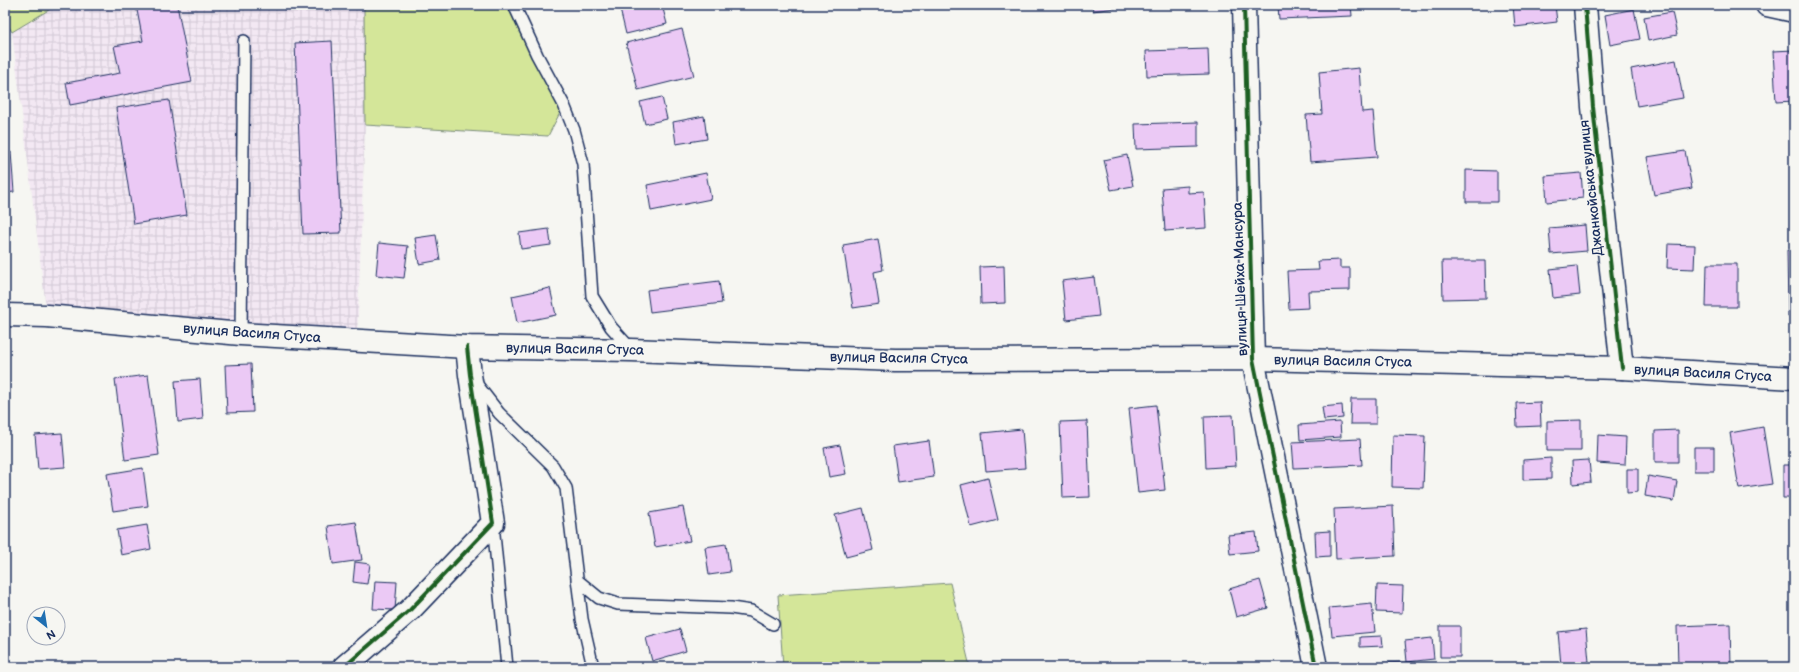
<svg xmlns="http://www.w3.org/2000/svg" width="1799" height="672" font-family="'Balsamiq Sans',sans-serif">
	<defs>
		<pattern id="industrial-grid" width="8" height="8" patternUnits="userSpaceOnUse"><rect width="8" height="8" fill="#f3e8f3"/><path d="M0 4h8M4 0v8" fill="none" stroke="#d0c7d3"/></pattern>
	</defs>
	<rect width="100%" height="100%" fill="#f6f6f2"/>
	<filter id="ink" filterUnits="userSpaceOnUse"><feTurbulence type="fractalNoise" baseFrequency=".025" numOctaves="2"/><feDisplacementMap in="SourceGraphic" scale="8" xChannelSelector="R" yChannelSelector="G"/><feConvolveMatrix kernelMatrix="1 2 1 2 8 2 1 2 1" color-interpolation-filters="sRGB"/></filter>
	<g filter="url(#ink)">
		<path fill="url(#industrial-grid)" d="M 57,5 L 364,5 L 365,125 L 357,340 L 47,316 L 12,32 Z"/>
		<path fill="#d4e699" stroke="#788a7c" d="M 5,5 L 57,5 L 12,32 L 5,20 Z
			M 364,5 L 514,5 L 564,105 L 548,136 L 365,125 Z
			M 950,583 L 970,667 L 783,667 L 778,595 Z"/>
		<path fill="#ebc9f5" stroke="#1b2f5e" d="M 136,5 L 177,5 L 192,82 L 70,105 L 66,83 L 120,73 L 114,46 L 143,41 Z
			M 619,5 L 662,5 L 667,24 L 626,34 Z
			M 1092,5 L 1137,5 L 1093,11 Z
			M 1278,5 L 1351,5 L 1352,16 L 1279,19 Z
			M 1513,5 L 1555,5 L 1557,22 L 1515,27 Z
			M 1634,9 L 1640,39 L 1610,45 L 1605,15 Z
			M 1672,12 L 1677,35 L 1648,41 L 1644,17 Z
			M 682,29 L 694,76 L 638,90 L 626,43 Z
			M 332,41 L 341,233 L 303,234 L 295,43 Z
			M 1208,49 L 1209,74 L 1147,76 L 1146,51 Z
			M 1794,50 L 1794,101 L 1776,102 L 1773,51 Z
			M 1676,60 L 1683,98 L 1637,106 L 1631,69 Z
			M 1359,68 L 1362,112 L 1373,111 L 1377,157 L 1310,162 L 1306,115 L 1322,114 L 1319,72 Z
			M 662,97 L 667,119 L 645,124 L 640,102 Z
			M 169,100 L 187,215 L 134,224 L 116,108 Z
			M 704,116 L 707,139 L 676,144 L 673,122 Z
			M 1198,122 L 1198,147 L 1136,149 L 1135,124 Z
			M 1685,151 L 1692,188 L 1654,195 L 1647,157 Z
			M 11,152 L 14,192 L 5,193 L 5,153 Z
			M 1127,155 L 1133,186 L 1111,190 L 1104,160 Z
			M 1466,170 L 1497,171 L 1497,202 L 1466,202 Z
			M 706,173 L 711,199 L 651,211 L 647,185 Z
			M 1581,173 L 1583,198 L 1547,202 L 1545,176 Z
			M 1188,186 L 1188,193 L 1204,192 L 1206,228 L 1165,231 L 1162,188 Z
			M 1585,225 L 1587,251 L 1551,254 L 1549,228 Z
			M 549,229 L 551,245 L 521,249 L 519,233 Z
			M 436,235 L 440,260 L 419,264 L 415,238 Z
			M 878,239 L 883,270 L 874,272 L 879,304 L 853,308 L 843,245 Z
			M 379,243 L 408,246 L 404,278 L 376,275 Z
			M 1668,244 L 1695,245 L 1694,269 L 1667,268 Z
			M 1787,250 L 1794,250 L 1794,316 L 1788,316 Z
			M 1340,260 L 1340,268 L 1350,268 L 1350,290 L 1308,291 L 1309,308 L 1289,309 L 1287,271 L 1319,270 L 1318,261 Z
			M 1442,261 L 1485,261 L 1486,298 L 1443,299 Z
			M 1707,264 L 1737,264 L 1737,307 L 1706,307 Z
			M 1004,266 L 1005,303 L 981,304 L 980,267 Z
			M 1577,266 L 1580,295 L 1553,298 L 1550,269 Z
			M 1094,277 L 1099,316 L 1066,320 L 1062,281 Z
			M 719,281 L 722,303 L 650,312 L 647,290 Z
			M 550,288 L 556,315 L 517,323 L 512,296 Z
			M 251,364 L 253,412 L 227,413 L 225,365 Z
			M 148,375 L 159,455 L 125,460 L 115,379 Z
			M 200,379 L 203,419 L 178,422 L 175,381 Z
			M 1351,399 L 1376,399 L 1376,424 L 1350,424 Z
			M 1540,402 L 1541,426 L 1517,427 L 1516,403 Z
			M 1156,405 L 1165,490 L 1138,493 L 1129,408 Z
			M 1342,405 L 1343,418 L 1324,420 L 1322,407 Z
			M 1233,415 L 1236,466 L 1206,468 L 1204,416 Z
			M 1581,420 L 1581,451 L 1547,451 L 1547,421 Z
			M 1087,421 L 1090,497 L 1063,498 L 1060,422 Z
			M 1340,422 L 1341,437 L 1300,440 L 1299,425 Z
			M 1763,427 L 1772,484 L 1739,489 L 1730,433 Z
			M 1022,429 L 1025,468 L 986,471 L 982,433 Z
			M 1678,430 L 1678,462 L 1655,462 L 1655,431 Z
			M 62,433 L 65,467 L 38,469 L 35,435 Z
			M 1393,435 L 1425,436 L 1423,488 L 1392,487 Z
			M 1598,435 L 1626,437 L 1625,465 L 1597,463 Z
			M 1360,439 L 1362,465 L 1294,468 L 1292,442 Z
			M 929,441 L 934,477 L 898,482 L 893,446 Z
			M 840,445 L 846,474 L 829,477 L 824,448 Z
			M 1694,447 L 1714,447 L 1714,471 L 1694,471 Z
			M 1551,458 L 1551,479 L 1523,480 L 1523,460 Z
			M 1589,460 L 1591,482 L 1573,484 L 1572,461 Z
			M 1783,465 L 1794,465 L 1794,498 L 1783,498 Z
			M 143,468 L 148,506 L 113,511 L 107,474 Z
			M 1627,469 L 1638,469 L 1638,492 L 1627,493 Z
			M 1648,476 L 1677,481 L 1674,501 L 1645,496 Z
			M 988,478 L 998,520 L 971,527 L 961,485 Z
			M 1393,506 L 1395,556 L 1336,559 L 1334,509 Z
			M 683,507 L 690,541 L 655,547 L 649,513 Z
			M 863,508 L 873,550 L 846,557 L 835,515 Z
			M 356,522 L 362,560 L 333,564 L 328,526 Z
			M 147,525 L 151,549 L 121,555 L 117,530 Z
			M 1330,531 L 1330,556 L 1316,557 L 1315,532 Z
			M 1256,532 L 1258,551 L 1230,554 L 1228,535 Z
			M 726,544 L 730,572 L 709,575 L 705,547 Z
			M 355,562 L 370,564 L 367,584 L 353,582 Z
			M 1260,580 L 1268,608 L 1236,617 L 1229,589 Z
			M 375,581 L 397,582 L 395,610 L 373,609 Z
			M 1377,585 L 1403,586 L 1402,613 L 1376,612 Z
			M 1372,604 L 1375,632 L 1332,636 L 1329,608 Z
			M 1730,624 L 1731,667 L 1678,667 L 1677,626 Z
			M 1440,626 L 1460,626 L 1460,657 L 1440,657 Z
			M 680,629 L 686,651 L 652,661 L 646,638 Z
			M 1586,629 L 1589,662 L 1561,665 L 1558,632 Z
			M 1382,636 L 1383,646 L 1360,647 L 1360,637 Z
			M 1432,638 L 1434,659 L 1407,662 L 1405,641 Z
			M 1412,662 L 1412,667 L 1378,667 L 1377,663 Z"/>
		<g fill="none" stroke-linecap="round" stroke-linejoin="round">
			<defs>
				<path id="service" d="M 514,5 L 537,55 L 564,105 L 574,130 L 583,164 L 592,296 L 611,327 L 631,349
					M 241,334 L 244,41
					M 475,382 L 499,413 L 553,466 L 566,488 L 582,619 L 593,667
					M 493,524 L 507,667
					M 577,580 L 599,598 L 618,604 L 731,608 L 751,611 L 773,624"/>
				<path id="minor" d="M 1244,5 L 1253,359 L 1316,667
					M 1585,5 L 1593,107 L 1622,368
					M 1767,5 L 1794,11
					M 344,667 L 410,610 L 493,523 L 470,375 L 467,347"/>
				<path id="secondary" d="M 5,315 L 47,316 L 241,334 L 467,347 L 631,350 L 895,360 L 1253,359 L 1622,368 L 1794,378"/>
			</defs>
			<use href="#service" stroke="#1b2f5e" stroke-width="14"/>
			<use href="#minor" stroke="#1b2f5e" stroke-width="25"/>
			<use href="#secondary" stroke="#1b2f5e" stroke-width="25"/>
			<use href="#service" stroke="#f6f6f2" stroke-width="11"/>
			<use href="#minor" stroke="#f6f6f2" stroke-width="22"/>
			<use href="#secondary" stroke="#f6f6f2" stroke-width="22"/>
			<defs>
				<path id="cycleway" d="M 1244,5 L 1253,359 L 1316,667
					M 1585,5 L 1593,107 L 1622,368
					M 344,667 L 410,610 L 493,523 L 470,375 L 467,347"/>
			</defs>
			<use href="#cycleway" stroke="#f6f6f2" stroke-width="6"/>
			<use href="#cycleway" stroke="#1b5e20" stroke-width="4"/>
		</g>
	</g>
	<g text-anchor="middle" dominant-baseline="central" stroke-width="3" stroke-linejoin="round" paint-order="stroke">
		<g font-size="14" fill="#1b2f5e" stroke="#f6f6f2">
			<text transform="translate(1591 188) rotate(-96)">Джанкойська вулиця</text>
			<text transform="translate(1240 279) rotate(-92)">вулиця Шейха Мансура</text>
			<text transform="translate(252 333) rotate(4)">вулиця Василя Стуса</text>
			<text transform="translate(575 349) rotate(1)">вулиця Василя Стуса</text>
			<text transform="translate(899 358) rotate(1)">вулиця Василя Стуса</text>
			<text transform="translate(1343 361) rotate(1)">вулиця Василя Стуса</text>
			<text transform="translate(1703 373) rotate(3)">вулиця Василя Стуса</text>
		</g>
	</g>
	<rect width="1799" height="672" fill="none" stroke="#f6f6f2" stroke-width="20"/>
	<rect x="10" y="10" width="1779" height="652" fill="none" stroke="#1b2f5e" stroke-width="1.5" filter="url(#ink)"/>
	<g transform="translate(46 626) rotate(150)"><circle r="19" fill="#f6f6f2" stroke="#9ea6b7"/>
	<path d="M0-3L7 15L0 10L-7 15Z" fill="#1f6fb2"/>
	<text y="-6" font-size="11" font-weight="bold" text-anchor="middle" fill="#1b2f5e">N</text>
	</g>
</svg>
